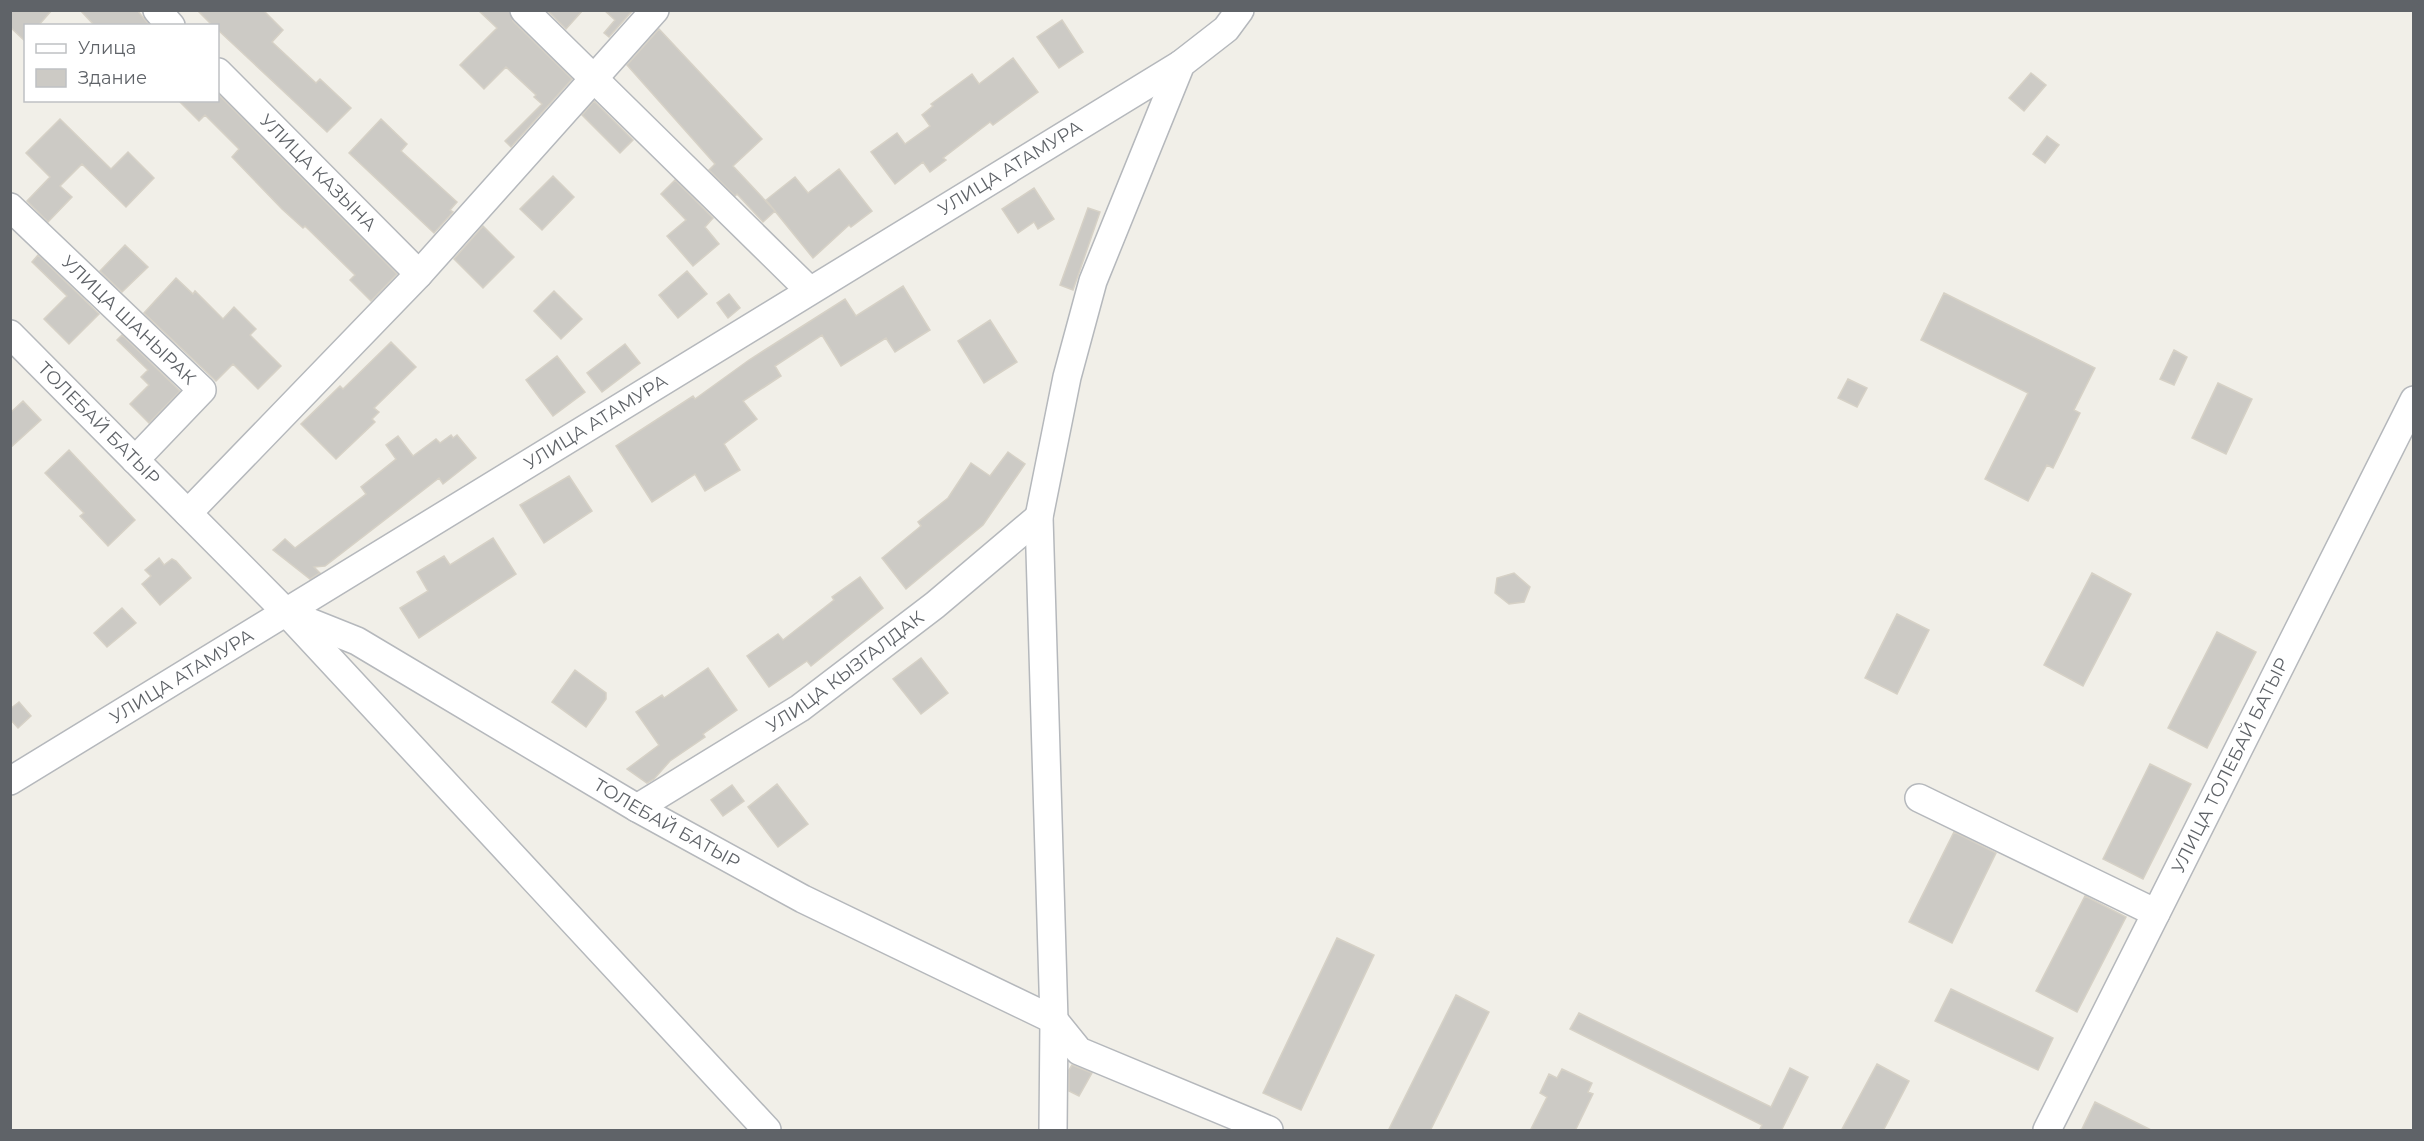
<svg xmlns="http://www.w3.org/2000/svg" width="2424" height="1141" font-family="Montserrat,sans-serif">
	<rect width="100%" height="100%" fill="#f1efe8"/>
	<path fill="#cccac5" stroke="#d6d1c6" stroke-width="1.5" d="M 10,10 L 52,10 L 38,26 L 26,26 L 26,42 L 10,27 Z
		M 80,10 L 137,10 L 150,26 L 95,26 Z
		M 197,10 L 263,10 L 283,30 L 272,42 L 316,83 L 320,79 L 351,108 L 327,132 L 218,30 L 218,26 L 213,26 Z
		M 478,10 L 509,10 L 513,21 L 572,79 L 511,147 L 505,141 L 542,104 L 534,97 L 536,95 L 506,67 L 484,89 L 460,65 L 497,28 Z
		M 547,10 L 583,10 L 566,29 Z
		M 604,10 L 633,10 L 609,37 L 604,33 L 615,20 Z
		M 1062,20 L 1083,52 L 1059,68 L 1037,37 Z
		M 659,29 L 762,139 L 733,166 L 775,211 L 763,222 L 737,194 L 735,196 L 709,170 L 715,164 L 627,65 Z
		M 1013,58 L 1038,92 L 993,125 L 990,122 L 943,158 L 946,160 L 930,172 L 923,162 L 895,184 L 871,152 L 897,133 L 905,144 L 930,126 L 922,115 L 933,106 L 931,104 L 972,74 L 979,84 Z
		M 2031,73 L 2046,85 L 2024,111 L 2009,98 Z
		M 218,94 L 397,274 L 371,301 L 350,280 L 355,275 L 305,226 L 303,228 L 282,209 L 232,157 L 239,149 L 205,115 L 199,121 L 178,100 L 218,100 Z
		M 594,101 L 633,140 L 620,153 L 582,115 Z
		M 60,119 L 111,169 L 128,152 L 154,178 L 126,207 L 82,164 L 60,186 L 72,197 L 48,222 L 27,201 L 50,177 L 26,153 Z
		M 381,119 L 407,144 L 401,151 L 457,202 L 450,210 L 453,212 L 434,233 L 349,153 Z
		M 2047,136 L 2059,145 L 2045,163 L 2033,154 Z
		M 839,169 L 872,211 L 851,227 L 849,225 L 813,258 L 766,200 L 795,177 L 808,193 Z
		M 553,176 L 574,197 L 542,230 L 520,209 Z
		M 675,180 L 713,218 L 705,227 L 719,244 L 693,266 L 667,236 L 686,220 L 661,194 Z
		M 1034,188 L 1054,219 L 1038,229 L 1034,222 L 1018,233 L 1002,209 Z
		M 1088,208 L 1100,212 L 1073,290 L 1060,285 Z
		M 483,226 L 514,257 L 483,288 L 454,259 Z
		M 125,245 L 148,267 L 122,292 L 100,271 Z
		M 38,255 L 99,314 L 69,344 L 44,319 L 67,296 L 32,262 Z
		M 687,271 L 707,294 L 678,318 L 659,295 Z
		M 176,278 L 193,294 L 195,291 L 223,319 L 234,307 L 256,329 L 250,335 L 281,366 L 258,389 L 233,364 L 216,381 L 144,313 Z
		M 903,286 L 930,330 L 895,352 L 886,338 L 841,366 L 822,335 L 775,366 L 781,376 L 743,401 L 757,419 L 724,444 L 740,470 L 705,491 L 695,474 L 652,502 L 616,446 L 693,396 L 695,399 L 749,360 L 845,299 L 856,316 Z
		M 554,291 L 582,319 L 561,339 L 534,311 Z
		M 1944,293 L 2095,368 L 2074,410 L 2080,413 L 2053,468 L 2047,465 L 2028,501 L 1985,479 L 2028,393 L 1921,340 Z
		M 729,294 L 740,308 L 728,318 L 717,303 Z
		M 990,320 L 1017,362 L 984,383 L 958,341 Z
		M 122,335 L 180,391 L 149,423 L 130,404 L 149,385 L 141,377 L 148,370 L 117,340 Z
		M 391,342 L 416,367 L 374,408 L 379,412 L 372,419 L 375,422 L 336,459 L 301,424 L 340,386 L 343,389 Z
		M 625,344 L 640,363 L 602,392 L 587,373 Z
		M 2174,350 L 2187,357 L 2174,385 L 2160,379 Z
		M 557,356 L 585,392 L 553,416 L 526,380 Z
		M 1848,379 L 1867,388 L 1857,407 L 1838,398 Z
		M 2218,383 L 2252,399 L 2226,454 L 2192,438 Z
		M 23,401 L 41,420 L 10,448 L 10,413 Z
		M 451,435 L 453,438 L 457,435 L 476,458 L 443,484 L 439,478 L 325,566 L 314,567 L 320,573 L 310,579 L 273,550 L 285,539 L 295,548 L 366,494 L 361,487 L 396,459 L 386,445 L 398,436 L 413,456 L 436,439 L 440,443 Z
		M 69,450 L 135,520 L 108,546 L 80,516 L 84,513 L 45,473 Z
		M 1008,452 L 1025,464 L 983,525 L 906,589 L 882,558 L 921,526 L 918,522 L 948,498 L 971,463 L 990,476 Z
		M 569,476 L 592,511 L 544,543 L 520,505 Z
		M 493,538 L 516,574 L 419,638 L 400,608 L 428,591 L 417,572 L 444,556 L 450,565 Z
		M 159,558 L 164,565 L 172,559 L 176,561 L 191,578 L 160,605 L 142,584 L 151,576 L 145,570 Z
		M 1514,573 L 1530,587 L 1524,602 L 1509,604 L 1495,593 L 1497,578 Z
		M 2092,573 L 2131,594 L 2083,686 L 2044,665 Z
		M 860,577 L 883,608 L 811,666 L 807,661 L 769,687 L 747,656 L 778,634 L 783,640 L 834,600 L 832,597 Z
		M 122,608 L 136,623 L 107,647 L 94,633 Z
		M 1897,614 L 1929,630 L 1897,694 L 1865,678 Z
		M 2217,632 L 2256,652 L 2207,748 L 2168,728 Z
		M 921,658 L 948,693 L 921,714 L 893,679 Z
		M 708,668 L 737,710 L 703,734 L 705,737 L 670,761 L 654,779 L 647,783 L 627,769 L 659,745 L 636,712 L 662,695 L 664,698 Z
		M 575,670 L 606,693 L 606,699 L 586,727 L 552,702 Z
		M 19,702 L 31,716 L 18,728 L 10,719 L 10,709 Z
		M 2150,764 L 2191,784 L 2143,879 L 2103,859 Z
		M 777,784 L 808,824 L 778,847 L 748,807 Z
		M 732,785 L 744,801 L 723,816 L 711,800 Z
		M 1954,832 L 1996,853 L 1952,943 L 1909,922 Z
		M 2085,896 L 2126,917 L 2077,1012 L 2036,991 Z
		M 1337,938 L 1374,955 L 1301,1110 L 1263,1093 Z
		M 1951,989 L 2053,1038 L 2038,1070 L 1935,1021 Z
		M 1456,995 L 1489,1012 L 1430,1131 L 1388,1131 Z
		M 1579,1013 L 1771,1107 L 1790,1068 L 1808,1077 L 1781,1131 L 1759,1131 L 1762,1125 L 1570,1029 Z
		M 1877,1064 L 1909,1081 L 1883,1131 L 1841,1131 Z
		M 1072,1065 L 1092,1073 L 1079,1096 L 1069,1091 L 1069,1070 Z
		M 1562,1069 L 1592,1083 L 1588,1092 L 1593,1094 L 1575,1131 L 1530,1131 L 1547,1097 L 1540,1093 L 1549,1074 L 1557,1078 Z
		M 2095,1102 L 2153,1131 L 2081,1131 Z"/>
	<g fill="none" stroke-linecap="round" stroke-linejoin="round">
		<defs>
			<g id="minor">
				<path d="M 157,10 L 171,26"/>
				<path d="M 524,10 L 809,290"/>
				<path id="s1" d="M 218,72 L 419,274"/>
				<path id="s2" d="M 10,207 L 202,390 L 135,460"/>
				<path id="s3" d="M 10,334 L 287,613 L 767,1130"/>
				<path d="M 188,513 L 419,274 L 655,10"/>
				<path id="s4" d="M 287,613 L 357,641 L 637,808 L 803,899 L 1054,1020 L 1079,1051 L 1269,1130"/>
				<path id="s5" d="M 10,781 C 402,543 790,301 1181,64"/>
				<path d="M 1919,798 L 2156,913"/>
				<path id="s6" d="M 637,808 L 800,708 L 935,605 L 1039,517"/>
				<path d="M 1053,1130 L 1054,1020 L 1039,517 L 1067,377 L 1093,281 L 1181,64 L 1226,29 L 1240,10"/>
				<path id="s7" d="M 2047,1130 L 2414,400"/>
			</g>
		</defs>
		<use href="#minor" stroke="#b5b8bc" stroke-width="30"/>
		<use href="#minor" stroke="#fff" stroke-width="27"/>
	</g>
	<g text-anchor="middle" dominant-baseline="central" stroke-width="4.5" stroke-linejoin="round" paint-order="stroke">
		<g font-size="18" fill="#5f6368" stroke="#fff">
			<text stroke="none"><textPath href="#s5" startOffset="1173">УЛИЦА АТАМУРА</textPath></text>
			<text stroke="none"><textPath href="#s1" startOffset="142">УЛИЦА КАЗЫНА</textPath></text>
			<text stroke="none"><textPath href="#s2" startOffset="164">УЛИЦА ШАНЫРАК</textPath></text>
			<text stroke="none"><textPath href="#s5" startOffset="687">УЛИЦА АТАМУРА</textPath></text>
			<text stroke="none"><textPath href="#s3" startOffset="126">ТОЛЕБАЙ БАТЫР</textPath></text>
			<text stroke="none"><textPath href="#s6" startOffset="249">УЛИЦА КЫЗГАЛДАК</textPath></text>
			<text stroke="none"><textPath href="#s5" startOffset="201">УЛИЦА АТАМУРА</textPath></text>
			<text stroke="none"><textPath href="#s7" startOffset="408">УЛИЦА ТОЛЕБАЙ БАТЫР</textPath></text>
			<text stroke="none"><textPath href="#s4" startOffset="435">ТОЛЕБАЙ БАТЫР</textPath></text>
		</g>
	</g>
	<rect width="2424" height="1141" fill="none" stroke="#5f6368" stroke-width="24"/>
	<rect x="24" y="24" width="195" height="78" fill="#ffffff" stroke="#bfc1c3" stroke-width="1.5"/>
	<rect x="36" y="44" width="30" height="9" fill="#ffffff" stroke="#bfc1c3" stroke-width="1.5"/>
	<text x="78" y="54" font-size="18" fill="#5f6368">Улица</text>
	<rect x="36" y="69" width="30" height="18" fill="#cccac5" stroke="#bfc1c3" stroke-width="1.5"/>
	<text x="78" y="84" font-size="18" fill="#5f6368">Здание</text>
</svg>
